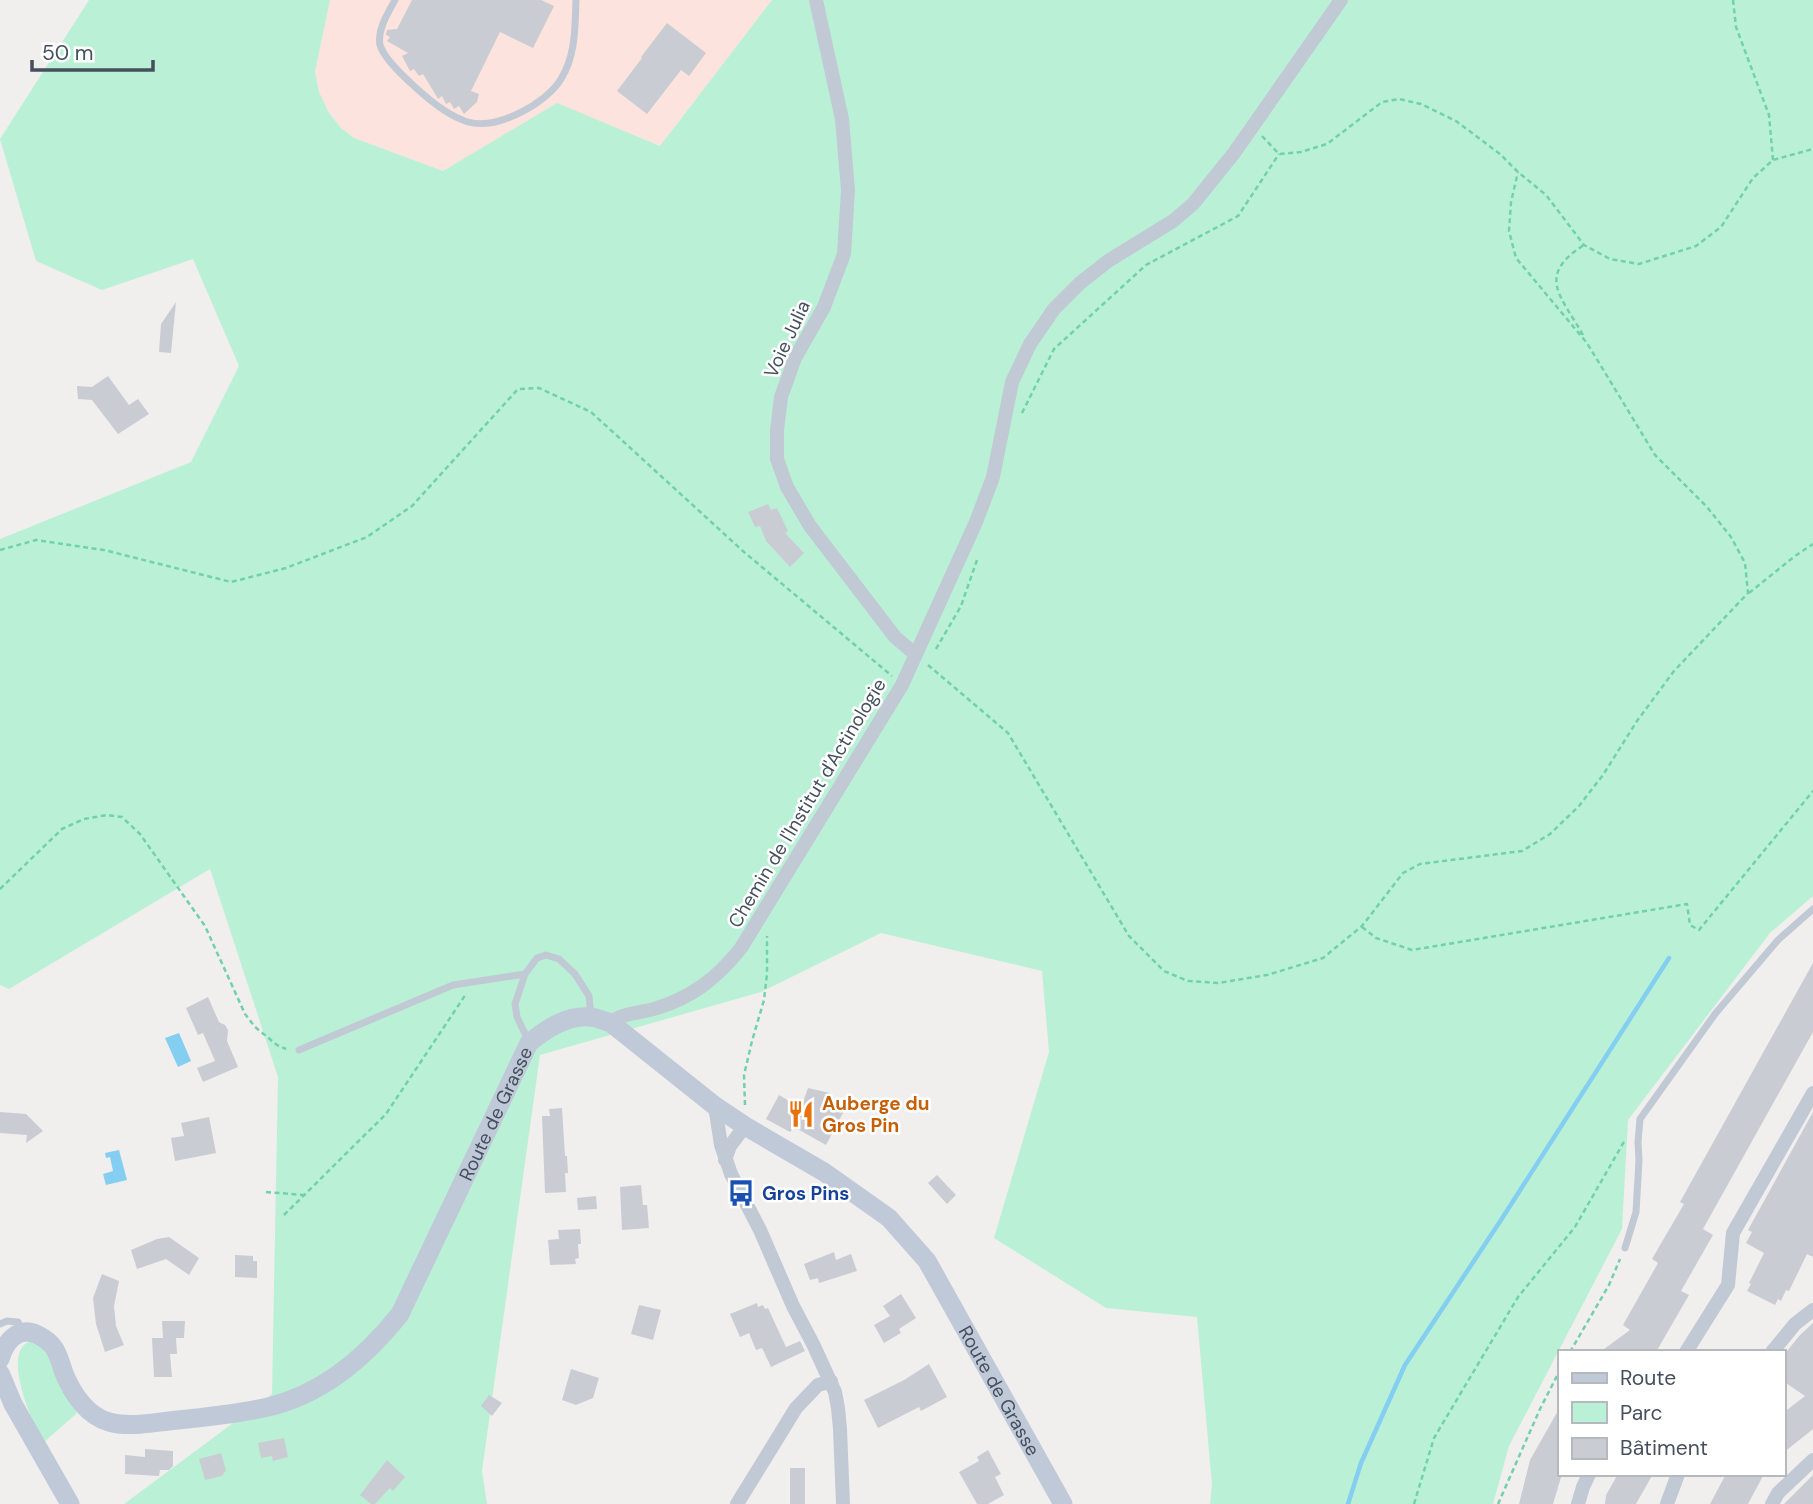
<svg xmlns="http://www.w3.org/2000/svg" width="1813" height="1504" font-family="'DM Sans',sans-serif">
	<rect width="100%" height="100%" fill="#f1eeee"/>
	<path fill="#fce3dd" d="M 330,0 L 772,0 L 660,146 L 557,104 L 443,171 L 354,138 L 341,128 L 329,113 L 319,92 L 315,72 Z"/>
	<path fill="#baf1d6" d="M 89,0 L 330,0 L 315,72 L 319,92 L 329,113 L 341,128 L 354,138 L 443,171 L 557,103 L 660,146 L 772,0 L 1813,0 L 1813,896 L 1770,933 L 1628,1120 L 1622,1229 L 1509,1446 L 1493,1504 L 1210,1504 L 1212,1485 L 1197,1317 L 1106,1308 L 994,1238 L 1049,1052 L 1042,971 L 881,933 L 761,992 L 540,1055 L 482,1471 L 487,1504 L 124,1504 L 272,1394 L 278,1077 L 210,869 L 9,989 L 0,985 L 0,539 L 191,462 L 239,366 L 193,259 L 102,290 L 36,261 L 0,139 Z
		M 31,1341 L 49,1351 L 61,1385 L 77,1413 L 43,1443 C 32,1422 0,1350 31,1341 Z"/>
	<path fill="#84cef1" d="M 179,1033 L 191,1061 L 178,1067 L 165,1038 Z
		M 119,1150 L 127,1180 L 106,1185 L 103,1174 L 113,1171 L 110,1157 L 106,1158 L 105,1153 Z"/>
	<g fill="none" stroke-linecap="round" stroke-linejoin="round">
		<path stroke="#84cef1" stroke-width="4.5" d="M 1348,1504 L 1361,1463 L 1405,1365 L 1501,1220 L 1669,958"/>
	</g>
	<path fill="#caccd4" d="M 412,0 L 541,0 L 554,6 L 533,48 L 500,32 L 471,91 L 479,94 L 477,102 L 464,114 L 459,106 L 454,109 L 450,102 L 446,104 L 442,96 L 438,99 L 437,97 L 423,74 L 419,76 L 414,69 L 410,71 L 402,56 L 408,53 L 387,41 L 390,37 L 386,35 L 387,30 L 397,29 Z
		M 667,23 L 706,53 L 689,76 L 681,70 L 647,114 L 617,91 L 642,58 L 641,57 Z
		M 176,302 L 171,353 L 159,352 L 161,324 Z
		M 108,376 L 129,405 L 138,399 L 149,414 L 118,434 L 92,400 L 78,399 L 77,386 L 92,387 Z
		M 768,504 L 771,510 L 777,508 L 788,531 L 785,533 L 804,553 L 790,567 L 766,541 L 760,526 L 755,527 L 748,512 Z
		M 1813,963 L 1813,1032 L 1703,1229 L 1713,1235 L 1681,1291 L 1689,1295 L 1656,1352 L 1600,1352 L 1630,1330 L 1623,1325 L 1658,1263 L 1652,1259 L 1684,1204 L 1680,1202 Z
		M 208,997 L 219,1022 L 225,1025 L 228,1030 L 227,1041 L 238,1067 L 203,1082 L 197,1068 L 215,1061 L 203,1033 L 198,1035 L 186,1008 Z
		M 808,1088 L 830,1093 L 828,1100 L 837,1103 L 835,1109 L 844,1111 L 826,1145 L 794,1127 L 790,1132 L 766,1119 L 779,1095 L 801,1108 Z
		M 562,1108 L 565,1156 L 567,1156 L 568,1173 L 565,1173 L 566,1192 L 545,1193 L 542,1116 L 550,1116 L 549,1109 Z
		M 0,1112 L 26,1114 L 43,1131 L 26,1143 L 27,1135 L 0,1133 Z
		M 1813,1112 L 1813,1257 L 1807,1254 L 1789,1291 L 1786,1290 L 1781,1301 L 1778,1299 L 1775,1305 L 1747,1291 L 1751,1284 L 1749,1283 L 1764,1253 L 1746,1243 L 1752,1232 L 1748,1230 Z
		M 209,1117 L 216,1153 L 175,1161 L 171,1138 L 184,1136 L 181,1123 Z
		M 937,1175 L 956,1195 L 947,1204 L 928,1183 Z
		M 641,1185 L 643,1205 L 647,1205 L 649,1228 L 622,1230 L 620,1187 Z
		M 596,1196 L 597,1209 L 578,1210 L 577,1198 Z
		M 580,1229 L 581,1244 L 578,1244 L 579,1258 L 575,1259 L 576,1264 L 550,1265 L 548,1240 L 559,1239 L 558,1230 Z
		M 169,1237 L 199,1258 L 189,1275 L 166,1259 L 137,1269 L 131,1250 L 157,1239 Z
		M 834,1252 L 836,1260 L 851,1254 L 857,1271 L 819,1283 L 818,1278 L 810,1280 L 804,1264 Z
		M 235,1255 L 253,1256 L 253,1261 L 257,1261 L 257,1278 L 235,1277 Z
		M 102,1274 L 119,1281 L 114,1306 L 116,1326 L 124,1345 L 105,1352 L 96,1324 L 93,1298 Z
		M 901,1294 L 916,1318 L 899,1329 L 901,1333 L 884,1343 L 874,1325 L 890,1316 L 883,1306 Z
		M 757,1303 L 758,1307 L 763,1305 L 765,1309 L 768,1308 L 786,1347 L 800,1341 L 805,1351 L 771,1367 L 762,1348 L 756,1350 L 749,1333 L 740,1337 L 730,1314 Z
		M 639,1305 L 661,1310 L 653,1340 L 631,1334 Z
		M 162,1321 L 185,1321 L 184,1338 L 176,1338 L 177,1354 L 170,1354 L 172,1377 L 154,1377 L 152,1338 L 163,1338 Z
		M 1813,1323 L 1813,1429 L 1783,1453 L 1783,1413 L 1805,1396 L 1783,1381 L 1783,1356 L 1800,1335 Z
		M 929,1364 L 947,1397 L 921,1411 L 919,1407 L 878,1428 L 864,1400 L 904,1380 Z
		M 571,1369 L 599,1378 L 593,1398 L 576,1405 L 562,1400 Z
		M 489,1395 L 502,1403 L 492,1416 L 481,1406 Z
		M 1559,1409 L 1559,1474 L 1562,1474 L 1553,1504 L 1519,1504 L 1530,1460 Z
		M 284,1438 L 288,1457 L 273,1461 L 272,1456 L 261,1458 L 258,1443 Z
		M 145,1449 L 173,1451 L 173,1466 L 169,1470 L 160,1470 L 159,1476 L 125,1474 L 125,1455 L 145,1457 Z
		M 988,1450 L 1001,1474 L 995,1477 L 1004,1495 L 988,1504 L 977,1504 L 959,1472 L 979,1461 L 977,1457 Z
		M 221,1453 L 226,1470 L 222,1476 L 205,1480 L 199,1459 Z
		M 387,1460 L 405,1477 L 393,1491 L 390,1488 L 375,1504 L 371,1504 L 360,1495 Z
		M 790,1468 L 805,1468 L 805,1504 L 790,1504 Z
		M 1618,1474 L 1653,1474 L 1636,1504 L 1605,1504 L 1606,1495 Z
		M 1726,1474 L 1764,1474 L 1748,1504 L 1710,1504 Z
		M 1813,1475 L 1813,1504 L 1784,1504 Z"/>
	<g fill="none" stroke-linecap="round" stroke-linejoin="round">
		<path stroke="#70d1ac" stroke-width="2.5" stroke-dasharray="5 3.5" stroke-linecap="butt" d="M 1733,0 L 1736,27 L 1769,115 L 1773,160
			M 1262,136 L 1279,154 L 1301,152 L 1327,144 L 1382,102 L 1399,99 L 1421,104 L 1456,121 L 1500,154 L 1518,172 L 1546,195 L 1584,245 L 1610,259 L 1639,264 L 1696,246 L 1721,227 L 1753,178 L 1773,160 L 1813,149
			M 1583,335 C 1562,297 1535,276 1584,245
			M 1022,413 L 1054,349 L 1146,265 L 1238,216 L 1279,154
			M 0,550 L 36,540 L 104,550 L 231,582 L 286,568 L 367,537 L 412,506 L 518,389 L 539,388 L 591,412 L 744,552 L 892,676
			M 1749,593 L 1795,556 L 1813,544
			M 936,649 L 961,606 L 977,560
			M 928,665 L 1008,733 L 1129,936 L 1164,971 L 1188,981 L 1218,983 L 1267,975 L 1323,958 L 1362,926 L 1403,873 L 1420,864 L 1522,851 L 1550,834 L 1579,806 L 1603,775 L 1637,721 L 1674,671 L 1748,593 L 1745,563 L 1731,537 L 1707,507 L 1655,455 L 1587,343 L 1516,258 L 1509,231 L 1511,202 L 1518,172
			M 0,889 L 62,829 L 84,819 L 107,815 L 122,817 L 140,834 L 205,926 L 245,1014 L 255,1027 L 277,1045 L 286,1049
			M 1362,927 L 1376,938 L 1412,950 L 1687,904 L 1690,925 L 1699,930 L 1813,791
			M 745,1105 L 744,1075 L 752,1041 L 764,1000 L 767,974 L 767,936
			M 266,1192 L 304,1195
			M 284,1215 L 386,1114 L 466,994
			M 1570,1352 L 1609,1285 L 1620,1259
			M 1414,1504 L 1434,1438 L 1518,1297 L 1575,1227 L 1625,1140
			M 1498,1504 L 1540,1409 L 1559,1372"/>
		<path stroke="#c1c9d4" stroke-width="7" d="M 395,0 C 388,13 377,30 380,45 C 384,59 404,77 414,86 C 429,100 448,116 468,122 C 497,130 546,104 561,79 C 576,55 575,26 576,0
			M 529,1042 L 517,1017 L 515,1004 L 525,974 L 537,958 L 546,955 L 559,959 L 575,974 L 589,996 L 591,1016
			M 299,1050 L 453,985 L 525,974
			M 1625,1248 L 1636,1212 L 1639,1160 L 1638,1142 L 1640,1119 L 1715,1014 L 1778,940 L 1813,909
			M 0,1324 L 7,1321 L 18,1322 L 22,1331"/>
		<path stroke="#c1c9d4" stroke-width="14" d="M 816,0 L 842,119 L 848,190 L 844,254 L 824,307 L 795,358 L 781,397 L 777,430 L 777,459 L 787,487 L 810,526 L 895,637 L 915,654
			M 611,1023 C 622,1012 643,1013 657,1008 C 693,997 718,977 741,948 L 902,685 L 976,522 L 993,477 L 1012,382 L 1030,344 L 1054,309 L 1080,283 L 1108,261 L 1173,221 L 1193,204 L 1234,153 L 1341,0
			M 715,1106 L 721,1145 L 731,1174 L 760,1230 L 793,1306 L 813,1344 L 835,1392 L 838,1408 L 840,1429 L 843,1504
			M 725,1160 L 730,1146 L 745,1126
			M 1686,1352 L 1728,1285 L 1733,1233 L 1813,1093
			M 1772,1352 L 1795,1324 L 1813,1310
			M 737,1504 L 796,1408 L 818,1385 L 831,1381
			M 1578,1504 L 1583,1487 L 1589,1474
			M 1667,1504 L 1678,1474
			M 1772,1504 L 1778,1493 L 1813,1460"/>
		<g stroke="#c0c9d8" stroke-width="19">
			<path id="s1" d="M 0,1359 C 5,1342 18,1325 38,1335 C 44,1338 50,1342 54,1348 C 59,1355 61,1365 64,1373 C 72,1393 87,1416 109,1422 C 130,1428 156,1422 178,1420 C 208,1417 238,1414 268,1407 C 323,1394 366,1357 400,1314 L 529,1043 C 546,1029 567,1015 589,1017 C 596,1017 604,1021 611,1023 L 715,1106 L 745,1126 L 824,1172 L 889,1218 L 927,1261 L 1063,1504"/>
			<path d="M 0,1373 L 13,1404 L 70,1504"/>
		</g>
	</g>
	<defs>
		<symbol id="restaurant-bare" viewBox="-9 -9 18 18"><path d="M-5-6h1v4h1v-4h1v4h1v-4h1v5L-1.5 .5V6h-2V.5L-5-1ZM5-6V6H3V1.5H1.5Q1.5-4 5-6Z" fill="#e8710a" stroke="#fff" stroke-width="2.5" paint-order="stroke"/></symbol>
		<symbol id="bus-bare" viewBox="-9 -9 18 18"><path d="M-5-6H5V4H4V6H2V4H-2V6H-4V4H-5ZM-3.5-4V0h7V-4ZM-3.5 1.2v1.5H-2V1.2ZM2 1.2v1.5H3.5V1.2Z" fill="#1a4fb4" stroke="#fff" stroke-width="2.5" paint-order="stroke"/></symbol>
	</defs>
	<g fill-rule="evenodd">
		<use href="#restaurant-bare" x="782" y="1095" width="38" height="38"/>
		<use href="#bus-bare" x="722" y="1174" width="38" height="38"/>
	</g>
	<g text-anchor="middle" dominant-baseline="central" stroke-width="5" stroke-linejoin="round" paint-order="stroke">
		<g font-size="19" fill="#454f5d" stroke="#fff">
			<text transform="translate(787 339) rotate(-65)">Voie Julia</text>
			<text transform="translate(807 803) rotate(-59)">Chemin de l'Institut d'Actinologie</text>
			<text stroke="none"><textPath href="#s1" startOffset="716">Route de Grasse</textPath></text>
			<text stroke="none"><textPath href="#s1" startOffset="1430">Route de Grasse</textPath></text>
		</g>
		<g font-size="19" font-weight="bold" fill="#c56008" stroke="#fff" text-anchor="start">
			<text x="822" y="1103">Auberge du<tspan x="822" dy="22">Gros Pin</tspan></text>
		</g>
		<g font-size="19" font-weight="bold" fill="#164399" stroke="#fff" text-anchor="start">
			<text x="762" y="1193">Gros Pins</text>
		</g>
	</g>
	<rect x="1558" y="1350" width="228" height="126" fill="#ffffff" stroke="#b5b9be" stroke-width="2"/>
	<rect x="1572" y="1373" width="35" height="10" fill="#c0c9d8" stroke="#b5b9be" stroke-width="2"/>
	<text x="1620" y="1385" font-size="21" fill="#454f5d">Route</text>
	<rect x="1572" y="1402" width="35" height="21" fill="#baf1d6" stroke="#b5b9be" stroke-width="2"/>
	<text x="1620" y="1420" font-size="21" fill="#454f5d">Parc</text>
	<rect x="1572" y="1438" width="35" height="21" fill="#caccd4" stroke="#b5b9be" stroke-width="2"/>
	<text x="1620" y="1455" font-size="21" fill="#454f5d">Bâtiment</text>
	<path d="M32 60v10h121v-10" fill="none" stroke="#454f5d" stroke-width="3.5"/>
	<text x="42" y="60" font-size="21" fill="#454f5d" stroke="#ffffff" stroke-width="5" paint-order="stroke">50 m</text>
</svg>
